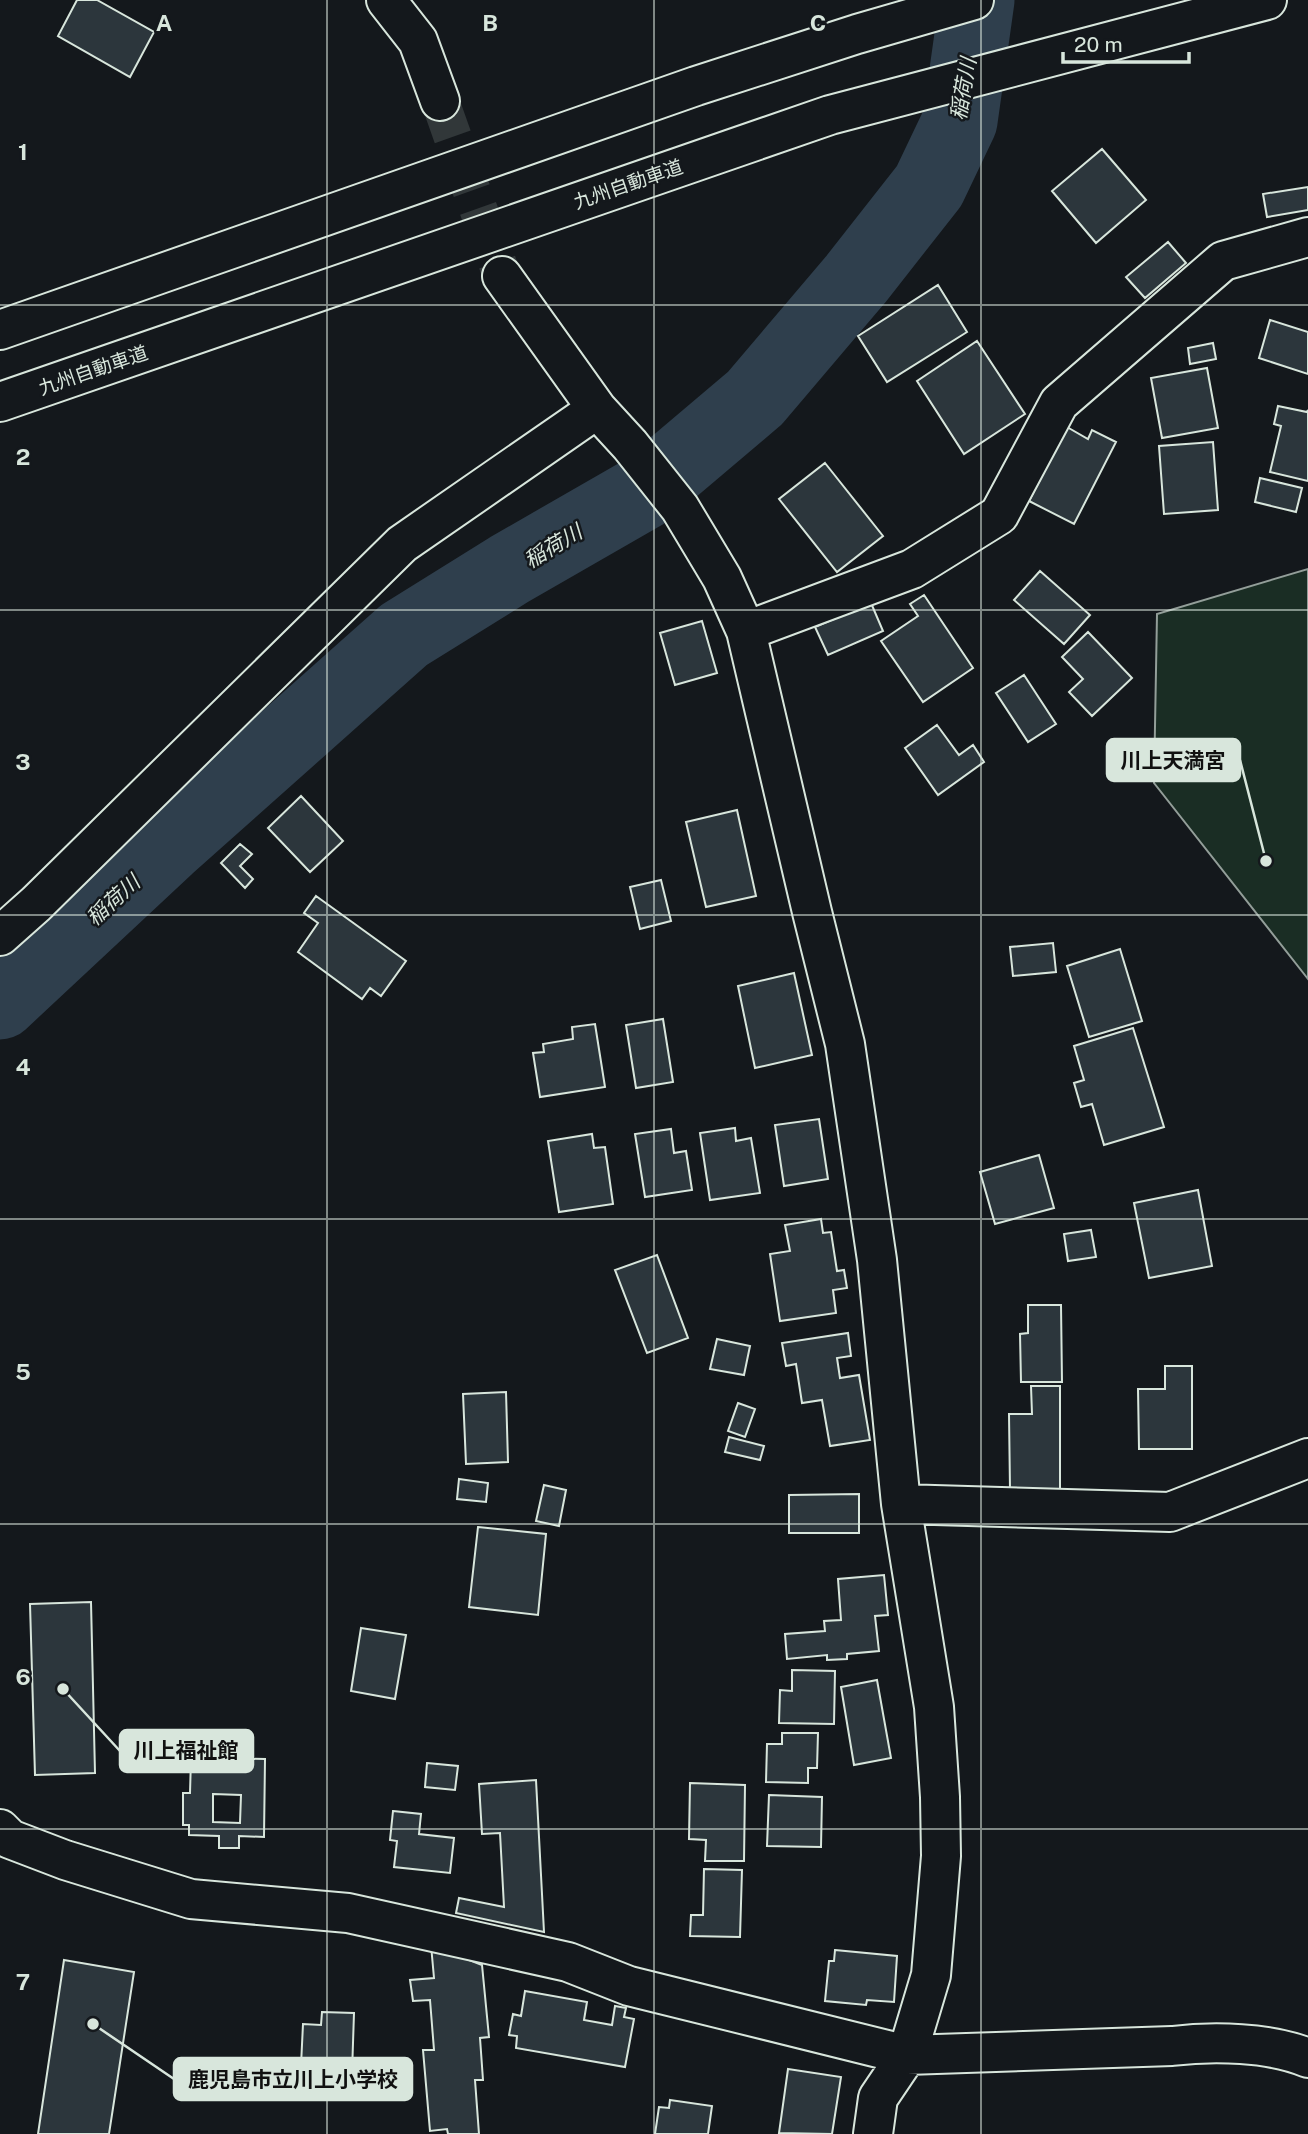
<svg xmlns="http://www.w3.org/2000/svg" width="1308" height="2134" font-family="'Public Sans','Noto Sans JP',sans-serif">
	<rect width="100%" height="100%" fill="#14181c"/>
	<path fill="#1a2d24" stroke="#939e99" stroke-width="2" d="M 1308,569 L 1308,979 L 1154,783 L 1157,614 Z"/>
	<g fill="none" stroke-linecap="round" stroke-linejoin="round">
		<path stroke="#2f3f4d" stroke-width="75" d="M 0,1002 L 167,846 L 404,635 L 510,569 L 644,492 L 755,398 L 856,279 L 929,186 L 960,121 L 977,0"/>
	</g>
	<path fill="#2c363c" stroke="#d8e6dc" stroke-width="2" fill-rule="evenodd" d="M 77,0 L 97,0 L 154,32 L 130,77 L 58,36 Z
		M 1102,149 L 1146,200 L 1096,243 L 1052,191 Z
		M 1308,187 L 1308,210 L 1267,217 L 1263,194 Z
		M 1168,242 L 1186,263 L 1145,298 L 1126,277 Z
		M 938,285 L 967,332 L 887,382 L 858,336 Z
		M 1270,320 L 1308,332 L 1308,374 L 1259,358 Z
		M 977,341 L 1025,414 L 964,454 L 917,381 Z
		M 1213,343 L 1216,359 L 1190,364 L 1188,348 Z
		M 1207,368 L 1218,428 L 1162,438 L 1151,378 Z
		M 1278,406 L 1307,412 L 1308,410 L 1308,481 L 1270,472 L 1281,426 L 1274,424 Z
		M 1067,427 L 1088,439 L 1092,430 L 1116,442 L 1074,524 L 1029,501 Z
		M 1213,442 L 1218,510 L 1164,514 L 1159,446 Z
		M 825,463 L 883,536 L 837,572 L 779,499 Z
		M 1260,478 L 1302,488 L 1296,512 L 1255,502 Z
		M 1040,571 L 1090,615 L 1064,644 L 1014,600 Z
		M 924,595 L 973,668 L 923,702 L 881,641 L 918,616 L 910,604 Z
		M 871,603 L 883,631 L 828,655 L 815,627 Z
		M 702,621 L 717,673 L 675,685 L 660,633 Z
		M 1088,632 L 1132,678 L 1092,716 L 1069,692 L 1083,679 L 1062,657 Z
		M 1024,675 L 1056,724 L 1028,742 L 996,693 Z
		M 937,725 L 959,755 L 973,745 L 984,762 L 938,795 L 905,748 Z
		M 301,796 L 343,841 L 310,872 L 268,828 Z
		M 737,810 L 756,896 L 706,907 L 686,822 Z
		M 240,844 L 252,854 L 240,866 L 253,879 L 245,888 L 221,863 Z
		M 661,880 L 671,921 L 640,929 L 630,887 Z
		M 316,896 L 406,961 L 381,996 L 370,988 L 362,999 L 298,952 L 318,923 L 304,913 Z
		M 1053,943 L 1056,972 L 1013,976 L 1010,947 Z
		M 1120,949 L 1142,1021 L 1089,1037 L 1067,966 Z
		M 794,973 L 812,1055 L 755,1068 L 738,986 Z
		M 663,1019 L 673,1082 L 636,1088 L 626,1025 Z
		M 595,1024 L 605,1087 L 540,1097 L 533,1053 L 544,1052 L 543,1044 L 573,1039 L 572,1027 Z
		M 1133,1028 L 1164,1127 L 1104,1145 L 1092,1104 L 1081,1107 L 1074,1083 L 1084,1080 L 1074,1046 Z
		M 819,1119 L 828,1179 L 784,1186 L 775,1125 Z
		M 735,1128 L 736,1141 L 751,1138 L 760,1193 L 710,1200 L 700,1133 Z
		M 671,1129 L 674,1153 L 686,1151 L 692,1190 L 645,1197 L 635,1134 Z
		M 592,1134 L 594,1148 L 605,1147 L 613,1204 L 559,1212 L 548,1141 Z
		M 1039,1155 L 1054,1208 L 995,1224 L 980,1172 Z
		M 1198,1190 L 1212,1266 L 1149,1278 L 1134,1203 Z
		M 821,1219 L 823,1233 L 831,1232 L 837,1271 L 844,1270 L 847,1288 L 833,1290 L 836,1313 L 780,1321 L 770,1254 L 790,1251 L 785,1225 Z
		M 1091,1230 L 1096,1257 L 1068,1261 L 1064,1234 Z
		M 657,1255 L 688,1338 L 647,1353 L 615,1270 Z
		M 1028,1305 L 1061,1305 L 1062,1382 L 1021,1382 L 1020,1334 L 1028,1333 Z
		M 848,1333 L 851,1356 L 837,1358 L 840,1378 L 859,1375 L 870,1440 L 830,1446 L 822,1400 L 802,1403 L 796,1364 L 786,1366 L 782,1343 Z
		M 717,1339 L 750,1346 L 744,1375 L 710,1369 Z
		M 1165,1366 L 1192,1366 L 1192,1449 L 1139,1449 L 1138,1389 L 1165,1389 Z
		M 1031,1386 L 1060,1386 L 1060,1489 L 1010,1489 L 1009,1414 L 1032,1414 Z
		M 506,1392 L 508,1462 L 466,1464 L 463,1394 Z
		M 738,1403 L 755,1409 L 745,1437 L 728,1431 Z
		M 729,1437 L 764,1446 L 760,1460 L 725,1452 Z
		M 459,1479 L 488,1483 L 486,1502 L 457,1499 Z
		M 544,1485 L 566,1490 L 559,1526 L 536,1521 Z
		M 859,1494 L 859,1533 L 789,1533 L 789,1495 Z
		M 478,1527 L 546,1534 L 538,1615 L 469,1607 Z
		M 884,1575 L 888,1615 L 875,1616 L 879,1651 L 847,1654 L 847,1659 L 827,1660 L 827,1655 L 787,1659 L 785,1634 L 825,1631 L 824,1621 L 841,1620 L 838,1579 Z
		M 91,1602 L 95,1773 L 35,1775 L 30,1604 Z
		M 361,1628 L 406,1635 L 395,1699 L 351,1691 Z
		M 792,1670 L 835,1671 L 834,1724 L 779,1723 L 780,1690 L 792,1691 Z
		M 877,1680 L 891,1758 L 854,1765 L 841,1687 Z
		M 782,1733 L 818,1733 L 817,1768 L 808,1768 L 808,1783 L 766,1782 L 767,1744 L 782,1744 Z
		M 191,1758 L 265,1759 L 264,1837 L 239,1836 L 239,1848 L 219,1848 L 219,1836 L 189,1835 L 189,1825 L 183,1825 L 183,1793 L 190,1793 ZM 213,1794 L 241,1795 L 240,1823 L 213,1822 Z
		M 427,1763 L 458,1766 L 455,1790 L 425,1787 Z
		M 536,1780 L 544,1932 L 456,1913 L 459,1898 L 504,1907 L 500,1833 L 482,1834 L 479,1784 Z
		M 690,1783 L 745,1785 L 744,1861 L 705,1861 L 706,1840 L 689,1839 Z
		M 769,1795 L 822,1797 L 821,1847 L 767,1846 Z
		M 393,1811 L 421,1814 L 419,1834 L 454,1838 L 450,1873 L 394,1867 L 397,1841 L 390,1840 Z
		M 704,1869 L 742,1870 L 740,1937 L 690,1936 L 691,1915 L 703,1915 Z
		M 431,1945 L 482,1965 L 489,2037 L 480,2038 L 483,2080 L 475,2080 L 479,2134 L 448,2134 L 447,2129 L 430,2131 L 423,2050 L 434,2050 L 430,2000 L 413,2001 L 410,1980 L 434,1978 Z
		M 835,1950 L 897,1956 L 894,2002 L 867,2000 L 866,2005 L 825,2001 L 829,1961 L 834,1961 Z
		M 64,1960 L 134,1972 L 109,2134 L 38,2134 Z
		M 525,1991 L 587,2002 L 584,2020 L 612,2025 L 615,2006 L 626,2008 L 624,2017 L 634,2019 L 625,2067 L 516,2048 L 517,2036 L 509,2035 L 513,2014 L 521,2016 Z
		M 322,2012 L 354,2013 L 352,2073 L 336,2073 L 335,2087 L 300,2086 L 303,2024 L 321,2025 Z
		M 788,2069 L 841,2077 L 832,2134 L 779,2133 Z
		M 670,2100 L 712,2106 L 708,2134 L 655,2134 L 659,2107 L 669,2108 Z"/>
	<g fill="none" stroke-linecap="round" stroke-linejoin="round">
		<path stroke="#313739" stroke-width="38" stroke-dasharray="38 19" stroke-linecap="butt" d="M 440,101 L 502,276"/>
		<defs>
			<path id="street" d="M 386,0 L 418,41 L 440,101
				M 502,276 L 597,409 L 630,445 L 680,508 L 722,578 L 746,631 L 812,912 L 845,1044 L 877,1260 L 901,1504 L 934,1707 L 940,1797 L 941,1856 L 931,1975 L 907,2055 L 878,2098 L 873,2134
				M 746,631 L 912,569 L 999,515 L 1059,403 L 1223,261 L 1308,237
				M 0,936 L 36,904 L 402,544 L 597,409
				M 901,1504 L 1170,1512 L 1308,1458
				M 0,1829 L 10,1839 L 65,1860 L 191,1899 L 348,1913 L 568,1962 L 629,1986 L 907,2055 L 1172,2046 C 1213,2041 1270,2042 1308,2058"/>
			<path id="highway" d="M 0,330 L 696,86 L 857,34 L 974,0
				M 0,402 L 830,115 L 1267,0"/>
		</defs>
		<use href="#street" stroke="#d8e6dc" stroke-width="42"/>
		<use href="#highway" stroke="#d8e6dc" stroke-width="42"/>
		<use href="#street" stroke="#14181c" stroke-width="38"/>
		<use href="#highway" stroke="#14181c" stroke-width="38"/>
	</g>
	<path fill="none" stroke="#d8e6dc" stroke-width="2" stroke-opacity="0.55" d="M 327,0 L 327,2134M 654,0 L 654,2134M 981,0 L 981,2134M 0,305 L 1308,305M 0,610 L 1308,610M 0,915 L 1308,915M 0,1219 L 1308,1219M 0,1524 L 1308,1524M 0,1829 L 1308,1829"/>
	<g text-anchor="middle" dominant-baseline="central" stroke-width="5" stroke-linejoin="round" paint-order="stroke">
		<g font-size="19" fill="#d8e6dc" stroke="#14181c">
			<text transform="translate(628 184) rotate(-19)">九州自動車道</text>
			<text transform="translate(93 370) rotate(-19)">九州自動車道</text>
		</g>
		<g font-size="21" font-style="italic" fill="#d8e6dc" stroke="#14181c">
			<text transform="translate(963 89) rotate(-80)">稲荷川</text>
			<text transform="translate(553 546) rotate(-31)">稲荷川</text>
			<text transform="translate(113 900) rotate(-42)">稲荷川</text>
		</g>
	</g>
	<g font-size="23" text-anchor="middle" font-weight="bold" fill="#d8e6dc" stroke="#14181c" stroke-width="5" stroke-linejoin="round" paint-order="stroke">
		<text x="164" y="31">A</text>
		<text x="490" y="31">B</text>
		<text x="818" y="31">C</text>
		<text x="23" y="160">1</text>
		<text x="23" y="465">2</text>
		<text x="23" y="770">3</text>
		<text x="23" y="1075">4</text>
		<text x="23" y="1380">5</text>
		<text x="23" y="1685">6</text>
		<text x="23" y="1990">7</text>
	</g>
	<path fill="none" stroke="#d8e6dc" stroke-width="2.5" d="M1266 861L1240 760M63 1689L120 1751M93 2024L174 2079"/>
	<g fill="#d8e6dc" stroke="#14181c" stroke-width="2.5">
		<circle cx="1266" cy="861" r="7"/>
		<circle cx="63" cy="1689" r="7"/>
		<circle cx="93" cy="2024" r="7"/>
	</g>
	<g fill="#d8e6dc" stroke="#d8e6dc" stroke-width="2.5">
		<rect x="1107" y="739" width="133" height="42" rx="7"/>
		<rect x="120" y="1730" width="133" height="42" rx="7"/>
		<rect x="174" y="2058" width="238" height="42" rx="7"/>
	</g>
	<g font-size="21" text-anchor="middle" font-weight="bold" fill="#111">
		<text x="1173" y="768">川上天満宮</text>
		<text x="186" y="1758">川上福祉館</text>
		<text x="293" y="2087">鹿児島市立川上小学校</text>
	</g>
	<path d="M1063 52v10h126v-10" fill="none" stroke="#d8e6dc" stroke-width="3.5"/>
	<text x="1074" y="52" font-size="21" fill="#d8e6dc" stroke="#14181c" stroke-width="5" paint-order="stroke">20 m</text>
</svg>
